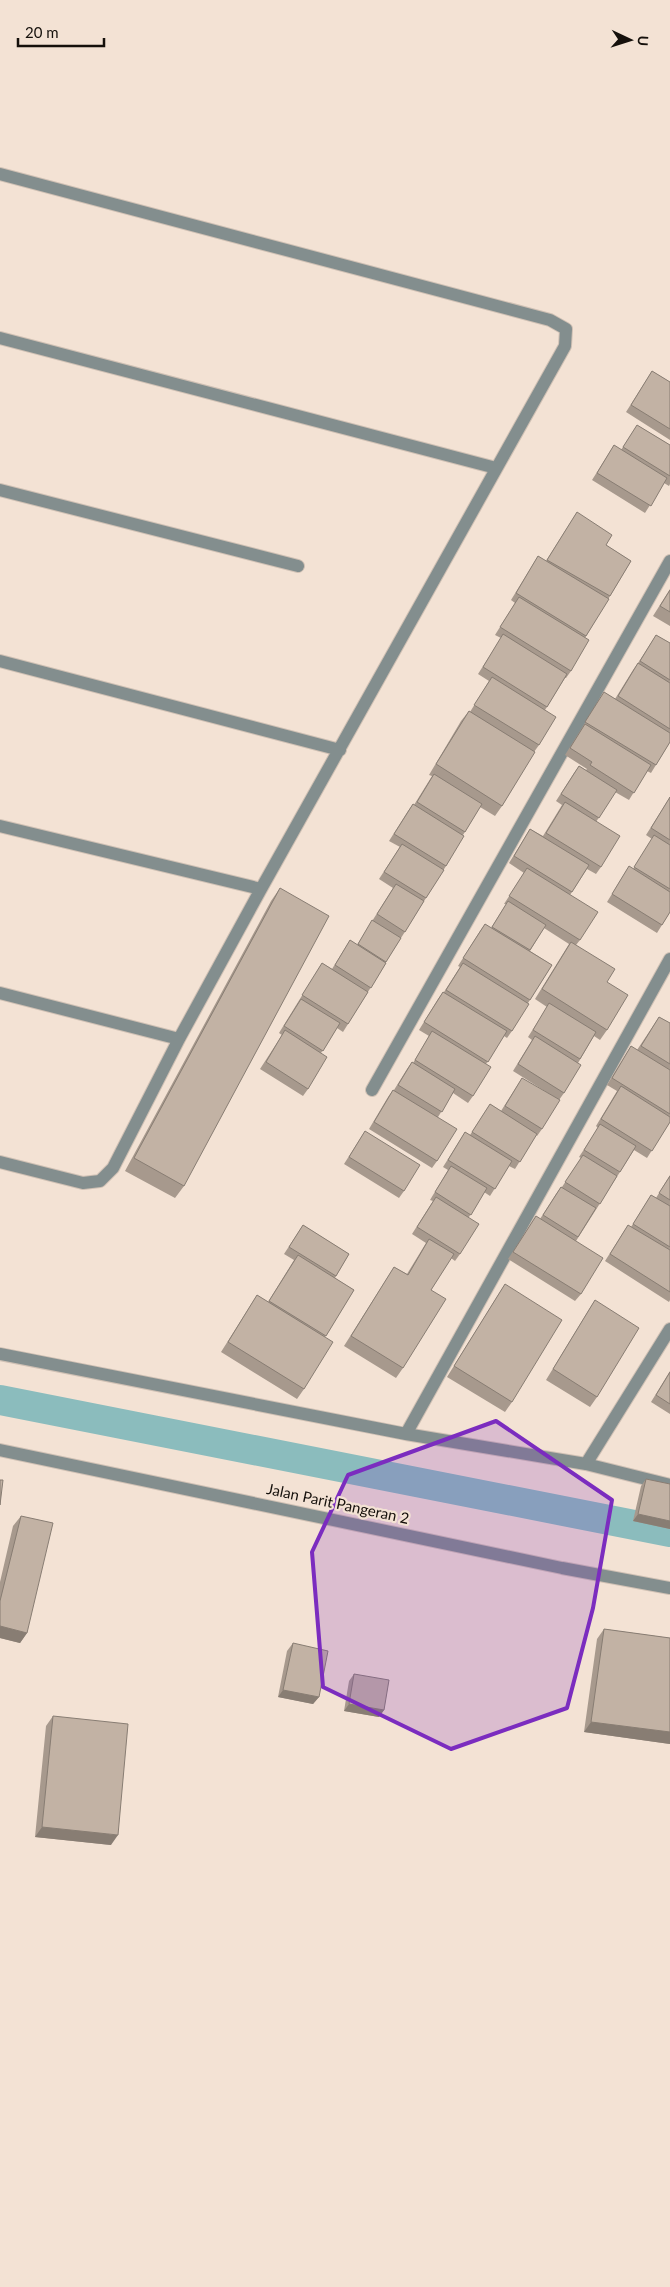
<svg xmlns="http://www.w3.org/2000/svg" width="670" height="2287" font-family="Lato,sans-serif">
	<rect width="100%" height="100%" fill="#f3e2d4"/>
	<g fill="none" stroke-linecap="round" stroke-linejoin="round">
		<path stroke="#8bbcbd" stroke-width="30" d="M 0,1400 L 670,1532"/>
		<defs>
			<path id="street" d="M 0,174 L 550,320 L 566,329 L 565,346 L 261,889 L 179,1039 L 113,1168 L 100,1181 L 83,1183 L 0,1162
				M 0,338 L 496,468
				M 0,490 L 298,566
				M 0,661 L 340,750
				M 0,826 L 261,889
				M 0,993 L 179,1039
				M 372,1090 L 670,561
				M 0,1354 L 406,1434 L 586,1464 L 670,1485
				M 406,1434 L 670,959
				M 0,1450 L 562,1568 L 670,1588
				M 586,1464 L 670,1329"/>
		</defs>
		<use href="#street" stroke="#cfc0b4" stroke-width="14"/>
		<use href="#street" stroke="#838e8e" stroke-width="12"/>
	</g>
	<path fill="#a7998d" d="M 652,371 L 670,382 L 670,440 L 626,412 Z
		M 637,425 L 670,445 L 670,484 L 669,486 L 664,483 L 645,513 L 592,480 L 614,445 L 621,450 Z
		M 577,512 L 606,545 L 631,561 L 585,638 L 571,671 L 566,678 L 565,678 L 545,710 L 539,745 L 534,752 L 502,806 L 495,816 L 480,807 L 463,835 L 446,866 L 401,938 L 385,963 L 386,963 L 348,1024 L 343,1032 L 337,1028 L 321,1053 L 308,1089 L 303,1096 L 260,1069 L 282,1035 L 279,1033 L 322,963 L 332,969 L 350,940 L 357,945 L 393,888 L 379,879 L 400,847 L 389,841 L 408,811 L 413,804 L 414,805 L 432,776 L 429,775 L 461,721 L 469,711 L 470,712 L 489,681 L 478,674 L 501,638 L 495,635 L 515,603 L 511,600 L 538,556 L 546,561 Z
		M 670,589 L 670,626 L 653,616 Z
		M 656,635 L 670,643 L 670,742 L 651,773 L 647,771 L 629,800 L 615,792 L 596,822 L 601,867 L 596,874 L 587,869 L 570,895 L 580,940 L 576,945 L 607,982 L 607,1030 L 600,1040 L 594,1036 L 578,1063 L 564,1093 L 559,1100 L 513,1071 L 532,1040 L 528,1037 L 547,1007 L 535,999 L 569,944 L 544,928 L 530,951 L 552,965 L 528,1003 L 512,1031 L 507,1038 L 504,1036 L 486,1064 L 473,1096 L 468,1103 L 453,1093 L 438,1117 L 437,1161 L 432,1168 L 369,1129 L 388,1097 L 393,1090 L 394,1090 L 407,1069 L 412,1062 L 413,1063 L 429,1036 L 419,1030 L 438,999 L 443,992 L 444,992 L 460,967 L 458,966 L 480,931 L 485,924 L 491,928 L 506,904 L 504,904 L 524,873 L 509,863 L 530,829 L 543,836 L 562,805 L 556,801 L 574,773 L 579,766 L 586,770 L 587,769 L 565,755 L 604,692 L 615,699 L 633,670 L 638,663 Z
		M 670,797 L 670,912 L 657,933 L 607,902 L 629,866 L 633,869 L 652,839 L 646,835 Z
		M 280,888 L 184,1186 L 175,1198 L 125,1171 L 271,901 Z
		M 659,1017 L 670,1023 L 670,1122 L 647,1158 L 634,1150 L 576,1241 L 581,1294 L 575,1301 L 508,1259 L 536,1216 L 540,1219 L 556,1194 L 561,1187 L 562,1187 L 581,1158 L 579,1157 L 598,1128 L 596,1126 L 617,1091 L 607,1085 L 626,1054 L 631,1046 L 637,1050 Z
		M 522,1078 L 542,1129 L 537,1136 L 536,1135 L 515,1169 L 509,1166 L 490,1196 L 484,1192 L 469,1217 L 460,1254 L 455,1261 L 451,1258 L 431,1290 L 403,1368 L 396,1378 L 344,1346 L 394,1267 L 407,1274 L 426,1243 L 412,1234 L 433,1201 L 430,1200 L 448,1170 L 443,1167 L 460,1140 L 465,1132 L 470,1135 L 490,1104 L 501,1111 Z
		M 365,1131 L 404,1191 L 399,1198 L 344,1164 Z
		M 670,1175 L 670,1300 L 669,1302 L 605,1261 L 628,1225 L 631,1227 L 651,1195 L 656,1198 Z
		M 303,1225 L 349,1254 L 335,1278 L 354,1290 L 325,1337 L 304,1389 L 297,1399 L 221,1352 L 257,1295 L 268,1302 L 294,1260 L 284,1254 Z
		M 505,1284 L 512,1402 L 505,1412 L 447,1377 L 498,1295 Z
		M 595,1300 L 597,1397 L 590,1407 L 546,1380 L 588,1311 Z
		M 670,1371 L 670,1414 L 651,1402 Z
		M 646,1479 L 670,1484 L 670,1529 L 633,1521 L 641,1486 Z
		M 21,1516 L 27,1633 L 20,1643 L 0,1638 L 0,1582 L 13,1526 Z
		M 604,1629 L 670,1638 L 670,1744 L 584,1732 L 597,1639 Z
		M 293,1643 L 319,1697 L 313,1704 L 278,1697 L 287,1651 Z
		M 354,1674 L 384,1710 L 379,1717 L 344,1711 L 349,1681 Z
		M 53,1716 L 111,1845 L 35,1837 L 46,1726 Z"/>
	<path fill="#887d73" d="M 638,1514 L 670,1521 L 670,1529 L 633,1521 Z
		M 0,1626 L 27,1633 L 20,1643 L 0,1638 Z
		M 283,1690 L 319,1697 L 313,1704 L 278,1697 Z
		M 349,1704 L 384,1710 L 379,1717 L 344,1711 Z
		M 591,1722 L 670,1732 L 670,1744 L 584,1732 Z
		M 42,1827 L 118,1835 L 111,1845 L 35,1837 Z"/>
	<path fill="#c2b2a4" stroke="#887d73" d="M 652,371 L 670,382 L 670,429 L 631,405 Z
		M 637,425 L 670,445 L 670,476 L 623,447 Z
		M 614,445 L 667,478 L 651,506 L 597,473 Z
		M 577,512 L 612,535 L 606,545 L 631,561 L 610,596 L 547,560 Z
		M 538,556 L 609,599 L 586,636 L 516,593 Z
		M 670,590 L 670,612 L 660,606 Z
		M 519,597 L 589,640 L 571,671 L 500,627 Z
		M 503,634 L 567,674 L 547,707 L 483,667 Z
		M 656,635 L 670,643 L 670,680 L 640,661 Z
		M 638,663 L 670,683 L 670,729 L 618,696 Z
		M 492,677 L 556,717 L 539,745 L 474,705 Z
		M 604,692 L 670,733 L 670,742 L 656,765 L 585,722 Z
		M 469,711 L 535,752 L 502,806 L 436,764 Z
		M 585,724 L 651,765 L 634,793 L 590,765 L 592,762 L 570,748 Z
		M 579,766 L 617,790 L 599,818 L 561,794 Z
		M 434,774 L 482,804 L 465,832 L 417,802 Z
		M 670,797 L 670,840 L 651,828 Z
		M 565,802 L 620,836 L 601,867 L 546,833 Z
		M 413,804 L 464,836 L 446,866 L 394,834 Z
		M 530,829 L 589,865 L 572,892 L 514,856 Z
		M 654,835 L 670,845 L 670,889 L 634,867 Z
		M 402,844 L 444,870 L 426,898 L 384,872 Z
		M 629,866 L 670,892 L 670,912 L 662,925 L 612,894 Z
		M 527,868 L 598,912 L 580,940 L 509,896 Z
		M 396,884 L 424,901 L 405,932 L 377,914 Z
		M 280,888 L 329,916 L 184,1186 L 134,1158 Z
		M 508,901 L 546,925 L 530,950 L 492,927 Z
		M 372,920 L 401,938 L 386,962 L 358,944 Z
		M 485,924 L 552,965 L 530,1000 L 463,958 Z
		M 350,940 L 386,963 L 371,988 L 335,965 Z
		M 571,942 L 615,969 L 607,982 L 628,995 L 607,1030 L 542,989 Z
		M 322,963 L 368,992 L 348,1024 L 302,995 Z
		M 463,963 L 529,1004 L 512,1031 L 446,990 Z
		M 443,992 L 507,1031 L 488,1062 L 424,1022 Z
		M 301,999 L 340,1023 L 323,1051 L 284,1026 Z
		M 549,1003 L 596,1032 L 580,1059 L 533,1030 Z
		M 659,1017 L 670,1023 L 670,1064 L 641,1046 Z
		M 285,1030 L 327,1057 L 308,1089 L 266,1062 Z
		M 432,1031 L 491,1067 L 473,1096 L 415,1060 Z
		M 535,1036 L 581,1065 L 564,1093 L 518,1064 Z
		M 631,1046 L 670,1070 L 670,1114 L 612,1078 Z
		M 412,1062 L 455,1089 L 442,1112 L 398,1085 Z
		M 522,1078 L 560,1100 L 542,1129 L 505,1106 Z
		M 621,1086 L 670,1117 L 670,1122 L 652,1151 L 601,1119 Z
		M 393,1090 L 457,1129 L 437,1161 L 374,1122 Z
		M 490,1104 L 537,1134 L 520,1162 L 472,1132 Z
		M 600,1124 L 636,1146 L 620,1172 L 584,1150 Z
		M 365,1131 L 420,1165 L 404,1191 L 349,1157 Z
		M 465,1132 L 512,1161 L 495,1189 L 448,1160 Z
		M 583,1155 L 617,1176 L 600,1204 L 565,1182 Z
		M 451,1166 L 487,1188 L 471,1215 L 435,1192 Z
		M 670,1176 L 670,1200 L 659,1193 Z
		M 561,1187 L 596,1208 L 578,1237 L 543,1215 Z
		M 651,1195 L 670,1206 L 670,1247 L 633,1224 Z
		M 436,1197 L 479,1224 L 460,1254 L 417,1227 Z
		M 536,1216 L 603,1258 L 581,1294 L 513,1252 Z
		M 303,1225 L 349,1254 L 336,1276 L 289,1247 Z
		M 628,1225 L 670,1250 L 670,1292 L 610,1254 Z
		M 429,1239 L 454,1254 L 431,1290 L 446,1299 L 403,1368 L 351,1336 L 394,1267 L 408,1275 Z
		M 298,1255 L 354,1290 L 326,1336 L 269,1301 Z
		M 505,1284 L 562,1320 L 512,1402 L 454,1366 Z
		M 257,1295 L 333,1342 L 304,1389 L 228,1342 Z
		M 595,1300 L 639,1328 L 597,1397 L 553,1369 Z
		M 670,1372 L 670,1404 L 656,1395 Z
		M 646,1479 L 670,1484 L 670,1521 L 638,1514 Z
		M 0,1480 L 3,1480 L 0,1505 Z
		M 21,1516 L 53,1523 L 27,1633 L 0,1626 L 0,1601 Z
		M 604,1629 L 670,1638 L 670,1732 L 591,1722 Z
		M 293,1643 L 328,1651 L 319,1697 L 283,1690 Z
		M 354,1674 L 389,1680 L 384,1710 L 349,1704 Z
		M 53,1716 L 128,1724 L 118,1835 L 42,1827 Z"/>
	<path fill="#7b2cbf" fill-opacity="0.2" stroke="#7b2cbf" stroke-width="4" stroke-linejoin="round" d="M 496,1421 L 612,1500 L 593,1608 L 567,1708 L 451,1749 L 323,1687 L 312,1552 L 348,1475 Z"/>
	<g text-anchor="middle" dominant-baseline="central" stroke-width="4.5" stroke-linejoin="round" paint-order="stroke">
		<g font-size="15" fill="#15100b" stroke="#f3e2d4">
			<text transform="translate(338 1503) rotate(12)">Jalan Parit Pangeran 2</text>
		</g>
	</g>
	<g transform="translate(630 40) rotate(94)" stroke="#f3e2d4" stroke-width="4" paint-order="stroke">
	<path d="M0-4L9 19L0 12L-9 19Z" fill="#15100b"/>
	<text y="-8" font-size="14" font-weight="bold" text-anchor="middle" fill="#15100b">U</text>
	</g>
	<path d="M18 38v8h86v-8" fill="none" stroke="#15100b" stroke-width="2.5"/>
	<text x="25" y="38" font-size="15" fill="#15100b" stroke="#f3e2d4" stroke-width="4" paint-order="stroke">20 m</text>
</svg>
